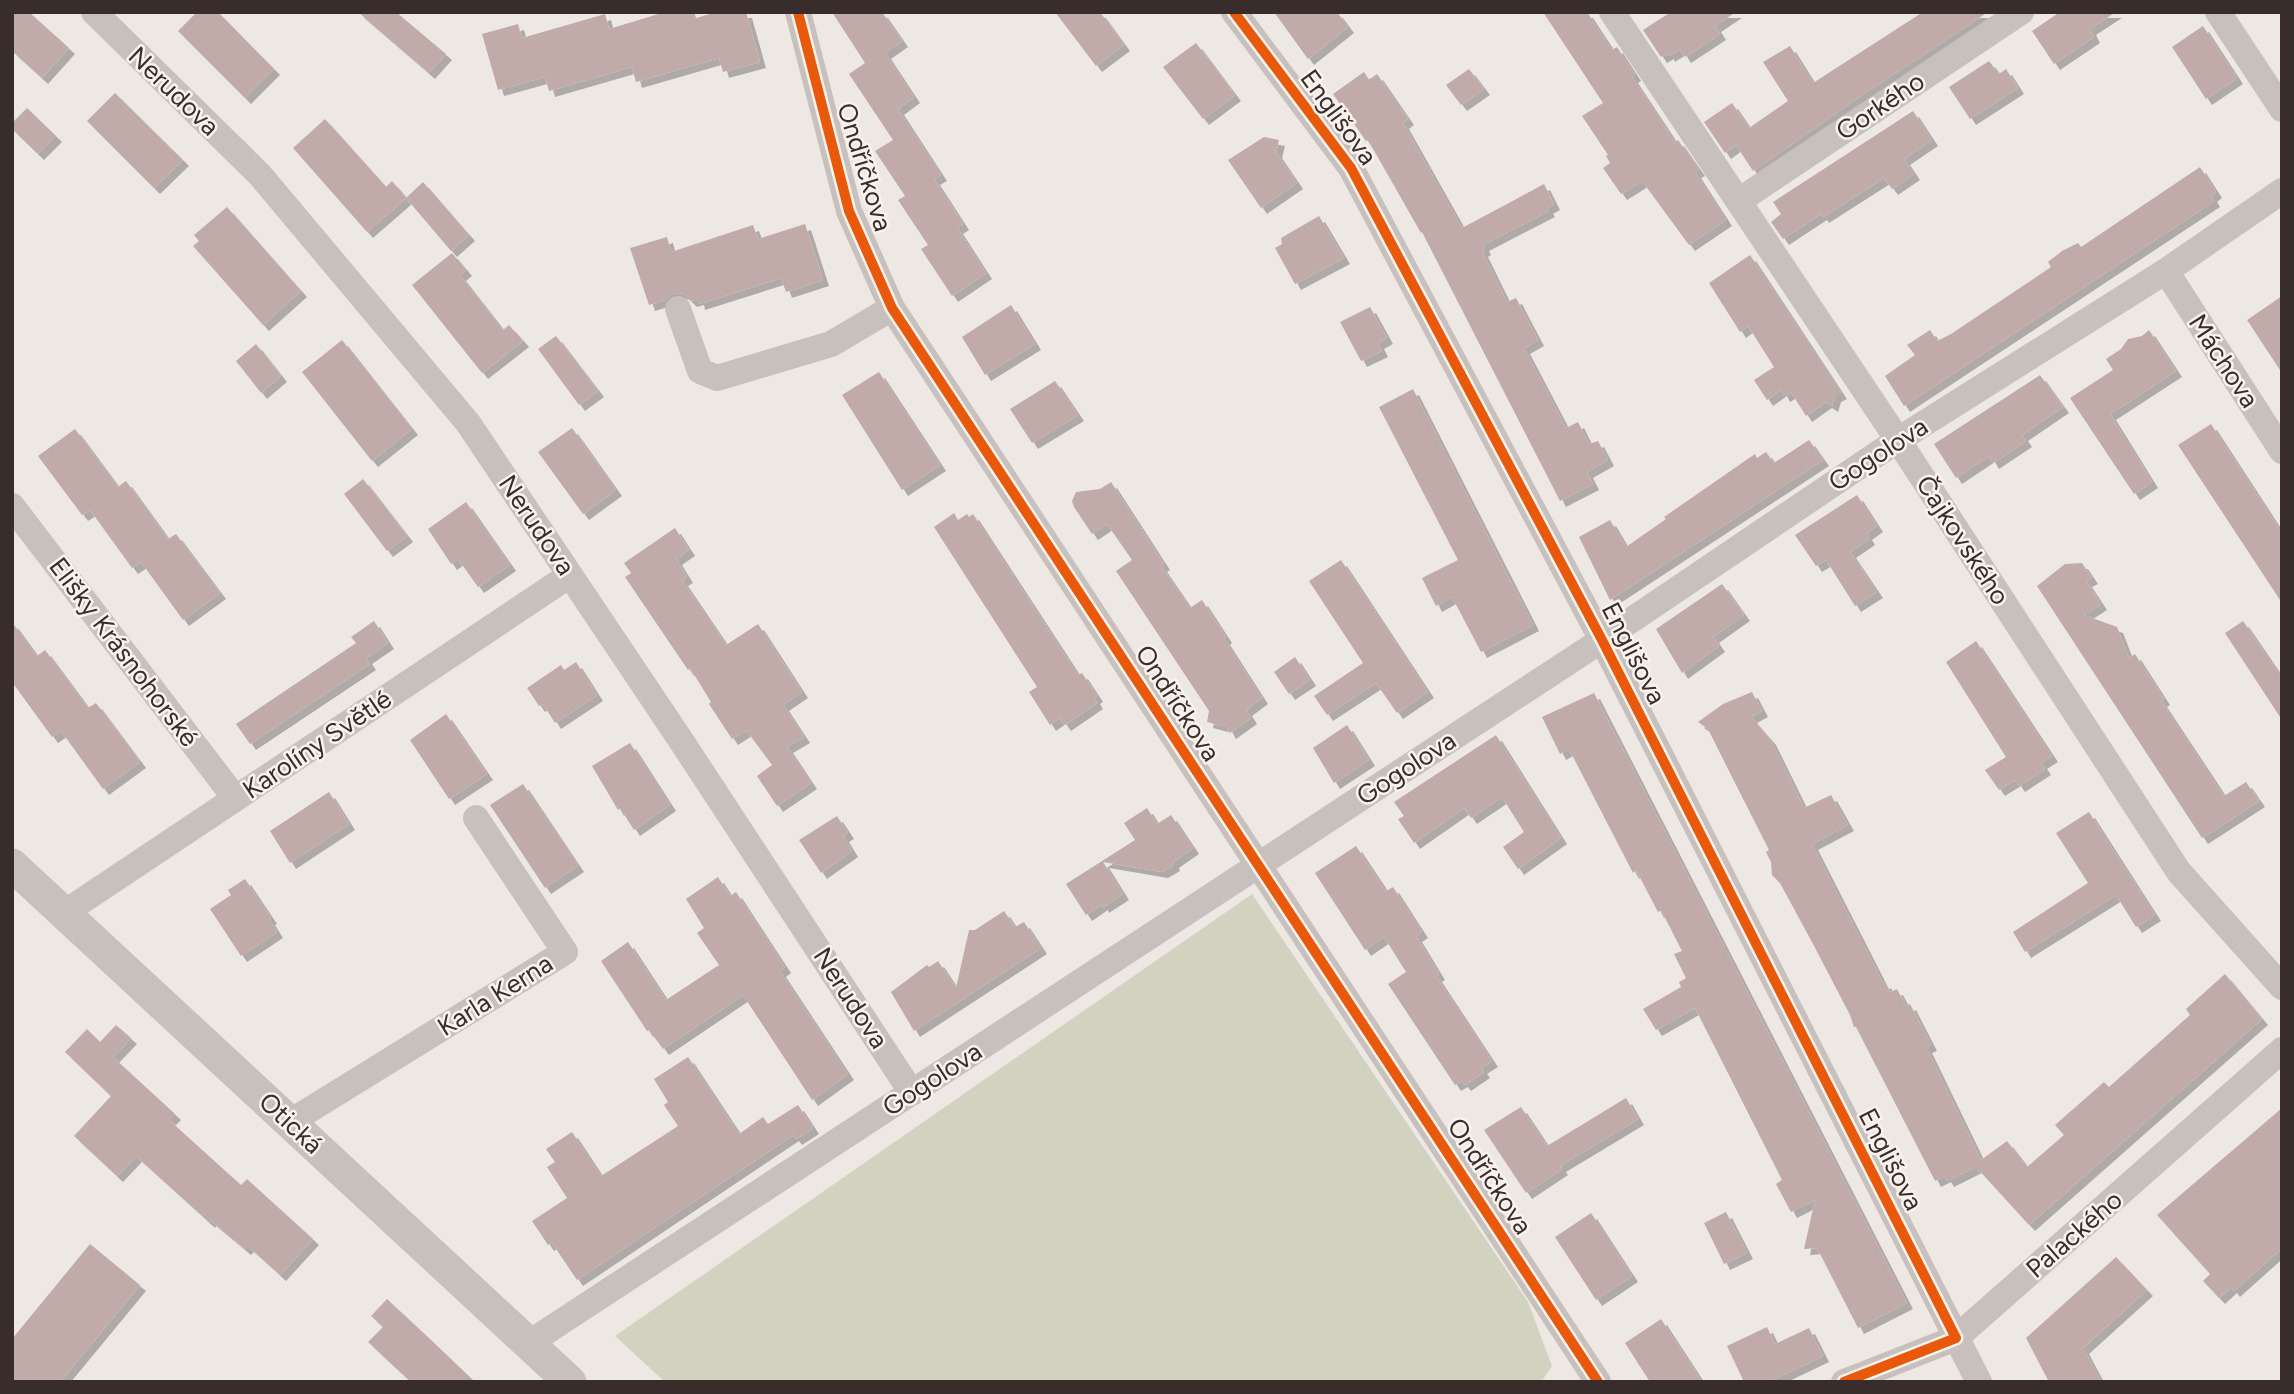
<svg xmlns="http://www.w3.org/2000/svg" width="2294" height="1394" font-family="Figtree,sans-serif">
	<defs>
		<filter id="shadow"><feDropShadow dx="6" dy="6" stdDeviation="0" flood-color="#0004"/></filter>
	</defs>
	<rect width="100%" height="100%" fill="#eee8e5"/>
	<path fill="#d1d2c0" d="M 1252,894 L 1528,1302 L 1552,1366 L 1541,1382 L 665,1382 L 615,1336 Z"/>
	<path fill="#c0aba8" filter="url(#shadow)" d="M 12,12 L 29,12 L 69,48 L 42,78 L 12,51 Z
		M 197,12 L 218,12 L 274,69 L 245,98 L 178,31 Z
		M 358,12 L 396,12 L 446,54 L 429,73 Z
		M 665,12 L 694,12 L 696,18 L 717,12 L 746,12 L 760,62 L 723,72 L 719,58 L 636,82 L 632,67 L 549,91 L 545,77 L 498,90 L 482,34 L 518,24 L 522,38 L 605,14 L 609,29 Z
		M 832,12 L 882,12 L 902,41 L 885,53 L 914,97 L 898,109 L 941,175 L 934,179 L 963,224 L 957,228 L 986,273 L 952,296 L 921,249 L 928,245 L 898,200 L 905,196 L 875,151 L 893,140 L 849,74 L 865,63 Z
		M 1055,12 L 1100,12 L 1124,45 L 1096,66 Z
		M 1274,12 L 1337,12 L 1348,27 L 1308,59 Z
		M 1543,12 L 1587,12 L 1612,50 L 1617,47 L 1635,75 L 1632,77 L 1675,142 L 1678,140 L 1699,170 L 1695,172 L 1726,220 L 1689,245 L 1642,181 L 1621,194 L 1603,168 L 1610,163 L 1606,156 L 1608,155 L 1582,116 L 1603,103 Z
		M 1671,12 L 1736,12 L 1715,26 L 1720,34 L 1685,57 L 1680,49 L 1669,56 L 1668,53 L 1661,57 L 1643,30 Z
		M 1923,12 L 1988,12 L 1862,95 L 1753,171 L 1736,145 L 1725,153 L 1704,122 L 1732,103 L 1749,128 L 1788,101 L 1763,62 L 1790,46 L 1813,83 Z
		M 2060,12 L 2116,12 L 2090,29 L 2094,37 L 2054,64 L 2032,31 Z
		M 2203,26 L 2237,78 L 2206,99 L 2172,47 Z
		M 1196,43 L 1235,95 L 1203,119 L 1163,67 Z
		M 1989,61 L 1999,74 L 2006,69 L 2018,88 L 1970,119 L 1949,87 Z
		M 1469,69 L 1484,89 L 1461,105 L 1446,85 Z
		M 1364,72 L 1369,80 L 1377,74 L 1408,119 L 1403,123 L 1462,228 L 1544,184 L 1554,204 L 1547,208 L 1549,211 L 1483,245 L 1485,249 L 1482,251 L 1507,302 L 1516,298 L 1538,340 L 1524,348 L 1566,428 L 1578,422 L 1589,444 L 1598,441 L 1608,460 L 1587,472 L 1593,484 L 1560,501 L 1422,232 L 1421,233 L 1368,140 L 1366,141 L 1333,94 Z
		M 115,93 L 183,160 L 154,188 L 87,121 Z
		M 27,108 L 56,136 L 38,154 L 12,129 L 12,123 Z
		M 1913,111 L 1932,140 L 1904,159 L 1914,174 L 1892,189 L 1884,178 L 1823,217 L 1821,214 L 1783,239 L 1771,222 L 1781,214 L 1773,202 Z
		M 325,119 L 386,187 L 392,181 L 406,198 L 423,182 L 469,235 L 451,251 L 406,198 L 367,232 L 293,148 Z
		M 1264,137 L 1279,140 L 1276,152 L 1297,183 L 1261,208 L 1228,160 Z
		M 2200,167 L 2216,192 L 2211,196 L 2214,201 L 1904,406 L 1885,376 L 1915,355 L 1907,345 L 1930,330 L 1937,341 L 1951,334 L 2051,267 L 2048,262 L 2062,251 L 2078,243 L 2081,247 Z
		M 227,207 L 301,291 L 263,325 L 193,246 L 199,241 L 194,235 Z
		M 1319,216 L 1344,258 L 1295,284 L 1275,248 L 1282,244 L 1281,238 Z
		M 805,224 L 823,280 L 786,292 L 781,278 L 699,304 L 698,299 L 691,301 L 684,294 L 680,293 L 672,294 L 665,300 L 649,305 L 630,248 L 667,237 L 671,252 L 753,225 L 758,239 Z
		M 452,253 L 466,270 L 460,275 L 503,330 L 509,325 L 523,341 L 482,373 L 412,285 Z
		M 1750,255 L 1841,393 L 1835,396 L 1832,406 L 1826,402 L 1806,416 L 1791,392 L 1784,396 L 1781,390 L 1767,400 L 1754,380 L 1774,367 L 1748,326 L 1740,332 L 1709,283 Z
		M 2282,296 L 2282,373 L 2247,320 Z
		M 1011,305 L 1035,344 L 985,375 L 962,337 Z
		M 1370,307 L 1387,338 L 1378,343 L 1382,351 L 1361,361 L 1340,322 Z
		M 2149,330 L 2176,371 L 2110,414 L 2152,482 L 2134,494 L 2070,398 L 2113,370 L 2106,359 L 2121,349 L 2128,339 L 2142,336 Z
		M 556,336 L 598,391 L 579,405 L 538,349 Z
		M 342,340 L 412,429 L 372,461 L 302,372 Z
		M 256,344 L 281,376 L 261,393 L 236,361 Z
		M 879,372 L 940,465 L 902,490 L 842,395 Z
		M 2040,375 L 2063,407 L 2022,435 L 2026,441 L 1993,463 L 1989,456 L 1956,478 L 1934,444 Z
		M 1055,381 L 1078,415 L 1032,443 L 1010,409 Z
		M 1413,389 L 1533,625 L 1481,652 L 1452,597 L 1436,606 L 1422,578 L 1458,560 L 1379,407 Z
		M 2211,424 L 2282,533 L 2282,603 L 2178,445 Z
		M 572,428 L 616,490 L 583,514 L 538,452 Z
		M 75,429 L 118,487 L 126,481 L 168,539 L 176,534 L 220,593 L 183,620 L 141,562 L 132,568 L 90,510 L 82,515 L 38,456 Z
		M 1809,440 L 1823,460 L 1610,600 L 1579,537 L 1610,520 L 1626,547 L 1666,519 L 1664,517 L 1755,454 L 1757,458 L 1766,452 L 1774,463 Z
		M 363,479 L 407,536 L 387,551 L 344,494 Z
		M 1111,482 L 1164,564 L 1161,566 L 1190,608 L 1202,600 L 1226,637 L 1224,639 L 1262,698 L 1246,710 L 1251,718 L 1230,733 L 1225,724 L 1222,726 L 1207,722 L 1209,711 L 1116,571 L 1132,560 L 1107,524 L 1092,534 L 1074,507 L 1072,501 L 1076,492 L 1100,489 Z
		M 1857,495 L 1877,526 L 1866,534 L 1869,539 L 1850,552 L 1877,592 L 1855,606 L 1826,560 L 1816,566 L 1795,535 Z
		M 466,502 L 510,565 L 478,587 L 458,559 L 451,564 L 428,529 Z
		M 954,513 L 958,520 L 967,514 L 969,517 L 973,514 L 1078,675 L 1082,673 L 1097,696 L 1094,698 L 1097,703 L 1065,725 L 1060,718 L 1050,725 L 1029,692 L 1037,687 L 934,527 Z
		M 675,528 L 689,550 L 676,559 L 687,577 L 682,580 L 726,645 L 758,624 L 802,692 L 783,705 L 804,737 L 787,747 L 811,783 L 777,806 L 757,776 L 772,765 L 746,730 L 732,739 L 709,704 L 711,702 L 690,668 L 688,670 L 625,577 L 631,573 L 624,563 Z
		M 1341,560 L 1428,692 L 1397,713 L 1376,683 L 1327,715 L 1314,696 L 1363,663 L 1309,581 Z
		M 2082,563 L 2092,578 L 2086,581 L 2101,604 L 2084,615 L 2117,627 L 2129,658 L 2135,654 L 2164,699 L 2161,701 L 2224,796 L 2246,782 L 2259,801 L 2202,838 L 2037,586 L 2065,564 Z
		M 1722,584 L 1744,615 L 1713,637 L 1719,646 L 1682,673 L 1656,629 Z
		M 374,621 L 388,643 L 366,658 L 370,664 L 250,744 L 236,724 L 356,643 L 351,637 Z
		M 2243,621 L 2282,678 L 2282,720 L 2225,633 Z
		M 12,622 L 37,656 L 45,650 L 88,708 L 96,703 L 140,762 L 103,789 L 61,731 L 52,737 L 12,682 Z
		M 1976,641 L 2052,756 L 2041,763 L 2045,769 L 2019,786 L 2015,780 L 1999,790 L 1985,770 L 2006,757 L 1946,662 Z
		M 1295,657 L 1310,680 L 1289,694 L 1274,672 Z
		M 576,662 L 597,695 L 555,723 L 543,704 L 539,706 L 527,688 L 561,665 L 564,670 Z
		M 1752,692 L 1762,711 L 1751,717 L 1770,739 L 1804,808 L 1831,795 L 1848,825 L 1812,844 L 1883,983 L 1885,982 L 1890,992 L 1897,989 L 1906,1006 L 1910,1004 L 1931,1045 L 1926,1047 L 1981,1160 L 2007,1141 L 2027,1167 L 2064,1135 L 2055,1125 L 2104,1082 L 2109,1087 L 2190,1015 L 2186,1009 L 2225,974 L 2262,1019 L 2029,1225 L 1976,1167 L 1948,1181 L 1945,1176 L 1935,1181 L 1856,1027 L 1854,1027 L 1850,1015 L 1813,944 L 1780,883 L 1772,875 L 1771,862 L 1766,852 L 1769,850 L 1730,773 L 1708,729 L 1698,722 L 1723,704 Z
		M 1594,693 L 1907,1303 L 1858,1328 L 1817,1248 L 1804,1249 L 1815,1200 L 1791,1212 L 1776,1184 L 1782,1180 L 1695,1008 L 1656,1030 L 1643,1009 L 1681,987 L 1679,982 L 1686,978 L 1674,954 L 1682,951 L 1661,910 L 1658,912 L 1636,870 L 1633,873 L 1569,749 L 1560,754 L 1542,717 Z
		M 446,714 L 487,774 L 449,799 L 410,740 Z
		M 1347,725 L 1369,760 L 1334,783 L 1313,748 Z
		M 1496,735 L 1561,838 L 1518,869 L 1503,847 L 1524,832 L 1502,797 L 1471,818 L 1464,808 L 1414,843 L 1398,819 L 1404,816 L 1394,802 Z
		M 630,743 L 670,805 L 634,830 L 620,808 L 618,810 L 592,766 Z
		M 523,784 L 578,866 L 545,888 L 490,805 Z
		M 329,792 L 349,824 L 290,863 L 270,831 Z
		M 1147,808 L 1157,824 L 1171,815 L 1193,848 L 1173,862 L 1174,865 L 1162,872 L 1103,862 L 1123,894 L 1103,907 L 1102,904 L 1086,915 L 1066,884 L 1135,840 L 1124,823 Z
		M 2089,812 L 2155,915 L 2136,927 L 2116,895 L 2025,952 L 2013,932 L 2088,883 L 2056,833 Z
		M 837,816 L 848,833 L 843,836 L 852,851 L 821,873 L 799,840 Z
		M 1356,846 L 1386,891 L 1393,887 L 1422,932 L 1416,936 L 1439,974 L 1436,976 L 1492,1061 L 1481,1068 L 1484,1072 L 1465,1085 L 1462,1081 L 1455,1085 L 1388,984 L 1406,972 L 1384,937 L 1365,950 L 1315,873 Z
		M 718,877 L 730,896 L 736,892 L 747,909 L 785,967 L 780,971 L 848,1074 L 812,1100 L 743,995 L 663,1049 L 649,1030 L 647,1031 L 601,961 L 628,942 L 666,1000 L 719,965 L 697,933 L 704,928 L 686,899 Z
		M 245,879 L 271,918 L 269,919 L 277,932 L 241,956 L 210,909 L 231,895 L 228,890 Z
		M 1004,911 L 1015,927 L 1024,922 L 1041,948 L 914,1031 L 891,992 L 927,965 L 929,967 L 938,961 L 956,988 L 969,930 L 975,930 Z
		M 116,1025 L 131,1038 L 113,1057 L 175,1114 L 169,1120 L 241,1185 L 247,1179 L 313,1239 L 280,1275 L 248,1246 L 245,1249 L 210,1220 L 209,1222 L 136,1156 L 117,1176 L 74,1136 L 111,1096 L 65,1052 L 87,1029 L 100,1042 Z
		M 688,1057 L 739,1134 L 763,1117 L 768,1124 L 798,1105 L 813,1128 L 796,1139 L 793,1135 L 577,1280 L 552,1243 L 548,1245 L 532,1221 L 567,1198 L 547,1167 L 555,1162 L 546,1149 L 572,1132 L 601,1176 L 678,1126 L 664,1105 L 668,1102 L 654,1079 Z
		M 1626,1098 L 1638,1119 L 1560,1166 L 1562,1169 L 1526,1193 L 1484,1130 L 1521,1107 L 1547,1146 Z
		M 2282,1108 L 2282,1248 L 2234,1291 L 2231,1287 L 2219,1298 L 2203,1281 L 2210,1274 L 2157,1215 Z
		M 1726,1212 L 1747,1253 L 1724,1264 L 1704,1223 Z
		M 1591,1213 L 1632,1276 L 1596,1300 L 1555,1237 Z
		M 90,1244 L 140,1285 L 60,1382 L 12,1382 L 12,1339 Z
		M 2116,1257 L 2147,1290 L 2083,1348 L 2101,1382 L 2049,1382 L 2026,1338 Z
		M 387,1299 L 430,1339 L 475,1382 L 411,1382 L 368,1342 L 383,1327 L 371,1316 Z
		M 1661,1319 L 1702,1382 L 1650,1382 L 1625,1343 Z
		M 1767,1327 L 1775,1344 L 1809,1328 L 1823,1356 L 1769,1382 L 1744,1382 L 1727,1346 Z"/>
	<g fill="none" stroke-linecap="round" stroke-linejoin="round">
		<path stroke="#c7c0bd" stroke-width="26" d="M 94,12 L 260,175 L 468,423 L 682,742 L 912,1093
			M 798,12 L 849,211 L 892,308 L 1598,1382
			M 1234,12 L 1351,168 L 1602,640 L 1979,1382
			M 1612,12 L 1898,440 L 2179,872 L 2282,987
			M 2218,12 L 2282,109
			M 1740,200 L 2021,12
			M 2166,271 L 2282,451
			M 678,309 L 700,371 L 717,378 L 831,344 L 892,308
			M 12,506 L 235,798
			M 64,913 L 570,575
			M 290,1122 L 565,952 L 476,818
			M 529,1343 L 1602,640 L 1898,440 L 2166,271 L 2282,191
			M 1844,1382 L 1956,1338 L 2282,1050"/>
		<path stroke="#c7c0bd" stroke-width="33" d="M 12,865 L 570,1382"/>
		<defs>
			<path id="cycleway" d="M 798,12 L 849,211 L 892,308 L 1598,1382
				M 1234,12 L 1351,168 L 1602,640 L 1956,1338 L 1844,1382"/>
		</defs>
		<use href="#cycleway" stroke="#f9f2ed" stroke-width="15"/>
		<use href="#cycleway" stroke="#e8590c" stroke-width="10"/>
	</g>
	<g text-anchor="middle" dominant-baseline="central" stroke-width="5" stroke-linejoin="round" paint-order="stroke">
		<g font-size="26" fill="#382d2b" stroke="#f9f2ed">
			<text transform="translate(174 91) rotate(44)">Nerudova</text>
			<text transform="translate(1880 106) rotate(-34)">Gorkého</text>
			<text transform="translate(1339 117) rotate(54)">Englišova</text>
			<text transform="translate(865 167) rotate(73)">Ondříčkova</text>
			<text transform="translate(2224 361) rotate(57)">Máchova</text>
			<text transform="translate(1878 454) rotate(-33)">Gogolova</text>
			<text transform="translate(537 525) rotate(56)">Nerudova</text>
			<text transform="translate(1963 540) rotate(57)">Čajkovského</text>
			<text transform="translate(124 652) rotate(53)">Elišky Krásnohorské</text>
			<text transform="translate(1634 653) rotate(63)">Englišova</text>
			<text transform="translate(1178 703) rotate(57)">Ondříčkova</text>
			<text transform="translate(317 744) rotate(-34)">Karolíny Světlé</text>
			<text transform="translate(1406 768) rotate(-33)">Gogolova</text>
			<text transform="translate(495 995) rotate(-32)">Karla Kerna</text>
			<text transform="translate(851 998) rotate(57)">Nerudova</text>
			<text transform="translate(932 1079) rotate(-33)">Gogolova</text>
			<text transform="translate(291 1123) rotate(43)">Otická</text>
			<text transform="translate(1891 1159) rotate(63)">Englišova</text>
			<text transform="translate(1490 1176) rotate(57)">Ondříčkova</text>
			<text transform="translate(2074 1234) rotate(-41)">Palackého</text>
		</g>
	</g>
	<rect width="2294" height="1394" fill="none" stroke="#382d2b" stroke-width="28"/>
</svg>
